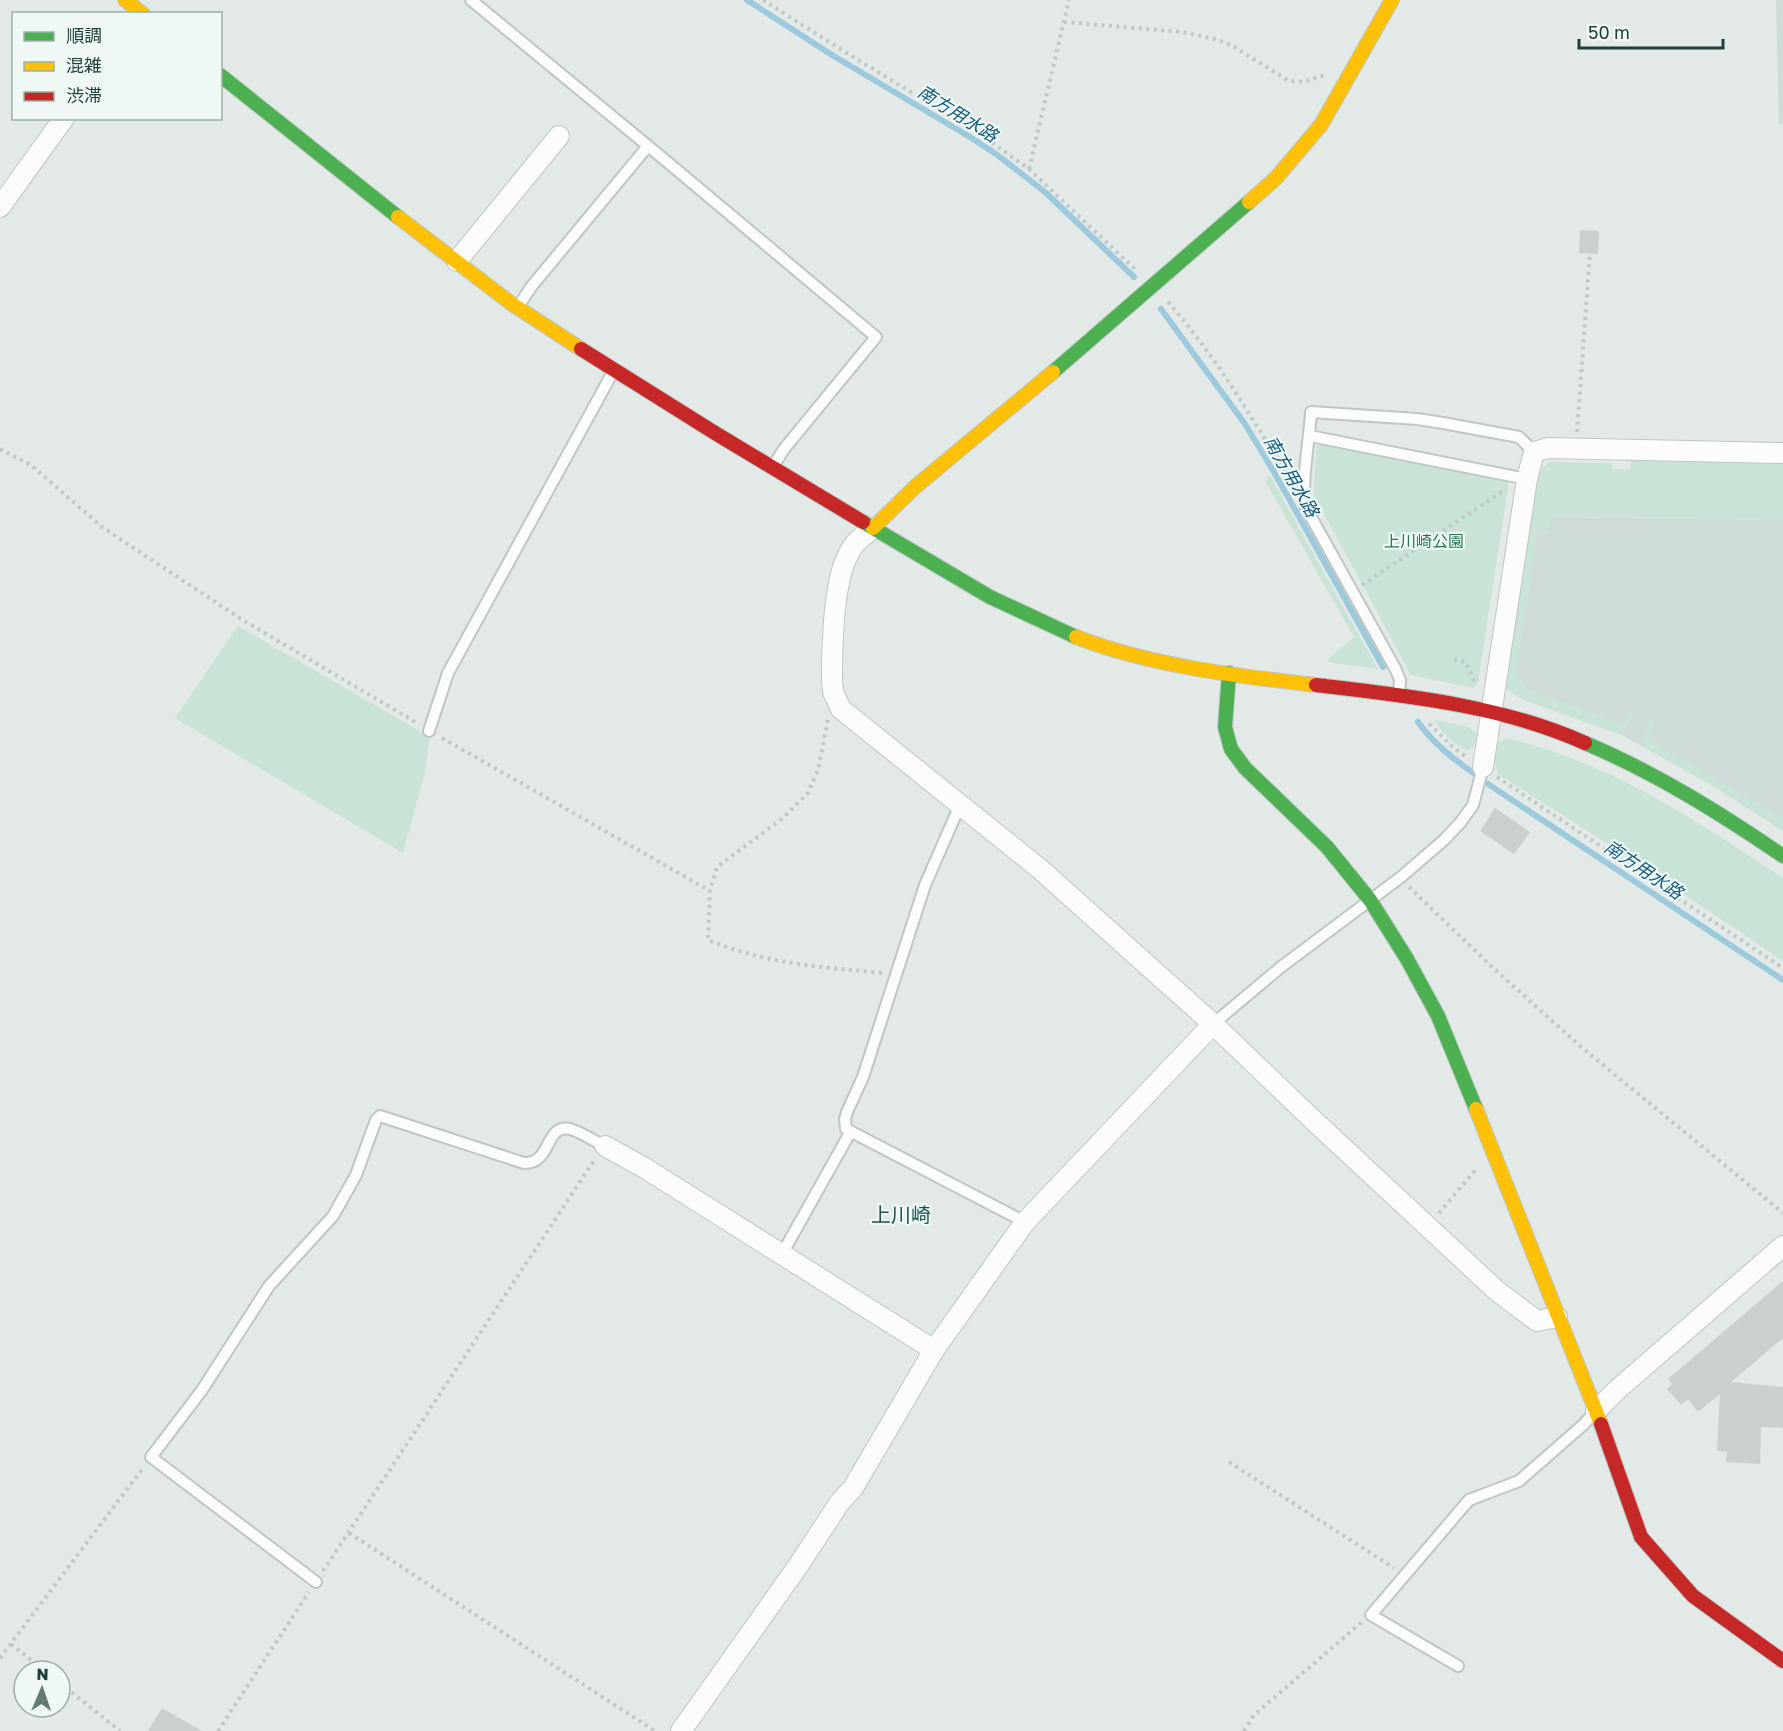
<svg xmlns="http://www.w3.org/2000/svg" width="1783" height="1731" font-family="'Golos Text','Noto Sans JP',sans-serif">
	<rect width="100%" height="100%" fill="#e2e9e7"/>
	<path fill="#cfdbd8" d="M 1776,0 L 1783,0 L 1783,124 L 1779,124 Z
		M 1529,517 L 1783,520 L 1783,831 L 1710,784 L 1622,735 L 1523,700 L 1507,689 Z"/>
	<path fill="#c9e4d6" d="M 1325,443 L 1509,482 L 1478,682 L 1473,688 L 1411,675 L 1314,495 L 1316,447 Z
		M 1631,461 L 1783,463 L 1783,520 L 1552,517 L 1550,534 L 1537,534 L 1516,672 L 1527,689 L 1622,724 L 1629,711 L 1634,713 L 1622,735 L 1523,700 L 1507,689 L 1504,682 L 1529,517 L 1541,468 L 1551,462 L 1612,463 L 1613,469 L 1630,470 Z
		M 1270,476 L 1378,669 L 1332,663 L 1327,660 L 1354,637 L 1265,481 Z
		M 238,626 L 430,737 L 425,772 L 403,853 L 175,718 Z
		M 1435,720 L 1469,727 L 1479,737 L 1478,744 L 1466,751 C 1453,742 1442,734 1435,720 Z
		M 1649,720 L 1654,722 L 1648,738 L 1783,818 L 1783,831 L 1710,784 L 1641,746 Z
		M 1506,738 C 1608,761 1697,821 1783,878 L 1783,961 L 1642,866 L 1498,774 L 1494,757 L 1497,743 Z"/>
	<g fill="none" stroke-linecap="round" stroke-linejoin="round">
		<path stroke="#9dc9dc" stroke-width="6" d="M 747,0 L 832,55 L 970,137 L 996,154 L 1045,192 L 1134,277
			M 1161,309 L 1245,424 L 1274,472 L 1383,667
			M 1418,722 C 1434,744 1453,759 1475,774
			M 1488,784 L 1783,980"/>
	</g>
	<path fill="#c9d0ce" d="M 1580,230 L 1599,231 L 1598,254 L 1579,253 Z
		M 1495,808 L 1530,832 L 1514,854 L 1480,831 Z
		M 1783,1281 L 1783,1338 L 1731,1382 L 1783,1387 L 1783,1428 L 1761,1427 L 1760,1464 L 1726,1462 L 1727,1452 L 1717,1451 L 1720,1394 L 1698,1412 L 1688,1399 L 1681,1405 L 1667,1389 L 1672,1384 L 1668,1379 Z
		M 162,1708 L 202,1731 L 148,1731 Z"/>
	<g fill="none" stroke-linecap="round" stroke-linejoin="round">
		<defs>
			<path id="lane" d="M 471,0 L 659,155 L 876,337 L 784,449 L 772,468
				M 518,307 L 531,287 L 648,146
				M 1310,436 L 1527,479
				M 1399,695 L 1400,680 L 1396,670 L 1306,508 C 1300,490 1310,436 1311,412 L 1417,419 L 1443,423 L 1519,437 L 1534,452
				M 429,731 L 448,673 L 614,370
				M 960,805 L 925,885 L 863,1077 L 847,1112 L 845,1119 L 846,1129 L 1025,1222
				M 1213,1024 L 1281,967 L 1401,877 L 1444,840 L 1460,823 L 1473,805 L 1483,767
				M 782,1254 L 851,1131
				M 316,1582 L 151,1457 L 202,1390 L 269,1286 L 333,1216 L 356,1175 L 376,1120 L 380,1116 L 524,1163 C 552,1164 545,1123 570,1129 C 581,1132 594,1141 605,1146
				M 1458,1666 L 1371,1615 L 1469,1500 L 1519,1481 L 1583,1425 L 1594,1413"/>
			<path id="street" d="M 0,207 L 64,118
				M 457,261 L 559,136
				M 873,528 C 863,536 853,543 848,555 C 833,583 832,648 832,680 L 833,692 L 841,709 L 1040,869 L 1213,1024 L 1311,1118 L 1497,1291 L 1537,1321 L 1557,1317
				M 1483,767 L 1527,479 L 1534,452 L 1548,448 L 1783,453
				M 605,1146 L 643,1167 L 934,1350
				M 1596,1411 L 1618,1389 L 1783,1246
				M 681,1731 L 798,1566 L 840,1502 L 853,1488 L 934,1350 L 1025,1222 L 1213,1024"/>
			<path id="fast" d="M 220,75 L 398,217
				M 1053,372 L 1249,202
				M 863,522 L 990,597 L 1076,637
				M 1229,673 L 1225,727 L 1231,749 L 1245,768 L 1327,847 L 1370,900 L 1407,959 L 1438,1016 L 1476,1109
				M 1585,743 C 1656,773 1720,813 1783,856"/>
			<path id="slow" d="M 125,0 L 143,14
				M 1249,202 L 1276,178 L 1321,125 L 1392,0
				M 398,217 L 512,304 L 581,349
				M 873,528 L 915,487 L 1053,372
				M 1076,637 C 1152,666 1236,676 1316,685
				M 1476,1109 L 1601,1424"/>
			<path id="jam" d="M 581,349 L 715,433 L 863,522
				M 1316,685 C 1408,696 1500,705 1585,743
				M 1601,1424 L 1641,1537 L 1693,1596 L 1783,1661"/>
		</defs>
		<use href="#lane" stroke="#bfc6c4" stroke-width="14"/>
		<use href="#street" stroke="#bfc6c4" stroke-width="22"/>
		<use href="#fast" stroke="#bdc7c5" stroke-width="16"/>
		<use href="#slow" stroke="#bdc7c5" stroke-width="16"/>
		<use href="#jam" stroke="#bdc7c5" stroke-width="16"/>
		<path stroke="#bfcac8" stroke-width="4" stroke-dasharray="3 4.5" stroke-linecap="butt" d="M 763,0 L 845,52 L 980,134 L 1029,169 L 1137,271
			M 1064,22 L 1183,32 L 1215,39 L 1231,45 L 1289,81 L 1304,82 L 1324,75
			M 1029,169 L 1069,0
			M 1168,302 C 1215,355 1253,419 1289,479
			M 1577,432 L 1590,253
			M 0,449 L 31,465 L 102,527 L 241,619 L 417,723
			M 1362,585 L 1506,489
			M 1454,660 L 1466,662 L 1475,684
			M 828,720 L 818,770 L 808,793 L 783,818 L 717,867 L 710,891 L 708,940 C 767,964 820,967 882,973
			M 1429,724 L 1454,748 L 1466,757
			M 442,738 L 710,891
			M 1497,777 L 1783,968
			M 1409,887 L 1491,966 L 1580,1046 L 1783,1213
			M 1439,1213 L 1477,1168
			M 1229,1462 L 1394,1568
			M 349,1533 L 655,1731
			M 323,1571 L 595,1159
			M 11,1644 L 45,1671
			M 0,1658 L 143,1468
			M 60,1683 L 120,1731
			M 218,1731 L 309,1592
			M 1244,1731 L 1254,1715 L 1362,1622"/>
		<use href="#lane" stroke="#fbfcfb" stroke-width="10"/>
		<use href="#street" stroke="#fbfcfb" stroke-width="20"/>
		<use href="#fast" stroke="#4caf50" stroke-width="14"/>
		<use href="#slow" stroke="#ffc107" stroke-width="14"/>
		<use href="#jam" stroke="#c62828" stroke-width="14"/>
	</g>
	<g text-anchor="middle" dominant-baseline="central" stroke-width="4.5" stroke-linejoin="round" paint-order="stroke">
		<g font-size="16" fill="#247954" stroke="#f0f8f5">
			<text x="1424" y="541">上川崎公園</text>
		</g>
		<g font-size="18" font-style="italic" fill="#125a80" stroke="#f0f8f5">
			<text transform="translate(958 113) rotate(32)">南方用水路</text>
			<text transform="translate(1292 476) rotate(60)">南方用水路</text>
			<text transform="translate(1644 869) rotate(34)">南方用水路</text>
		</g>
		<g font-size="20" fill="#18524e" stroke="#f0f8f5">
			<text x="901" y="1214">上川崎</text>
		</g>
	</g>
	<rect x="12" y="12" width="210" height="108" fill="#f0f8f5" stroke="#9caeab" stroke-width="1.5"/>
	<rect x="24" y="32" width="30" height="9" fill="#4caf50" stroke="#9caeab" stroke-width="1.5"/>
	<text x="66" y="42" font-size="18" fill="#1e3e3b">順調</text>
	<rect x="24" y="62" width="30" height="9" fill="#ffc107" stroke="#9caeab" stroke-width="1.5"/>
	<text x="66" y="72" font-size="18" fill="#1e3e3b">混雑</text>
	<rect x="24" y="92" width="30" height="9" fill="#c62828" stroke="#9caeab" stroke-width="1.5"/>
	<text x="66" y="102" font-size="18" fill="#1e3e3b">渋滞</text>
	<g transform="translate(42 1689) rotate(2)"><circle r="28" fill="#f0f8f5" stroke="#9caeab" stroke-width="1.5"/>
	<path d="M0-4.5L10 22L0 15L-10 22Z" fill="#637a77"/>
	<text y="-9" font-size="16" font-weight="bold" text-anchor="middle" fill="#1e3e3b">N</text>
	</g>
	<path d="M1579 39v9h144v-9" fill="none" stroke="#1e3e3b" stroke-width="3"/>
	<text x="1588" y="39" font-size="18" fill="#1e3e3b" stroke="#f0f8f5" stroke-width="4.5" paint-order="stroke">50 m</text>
</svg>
